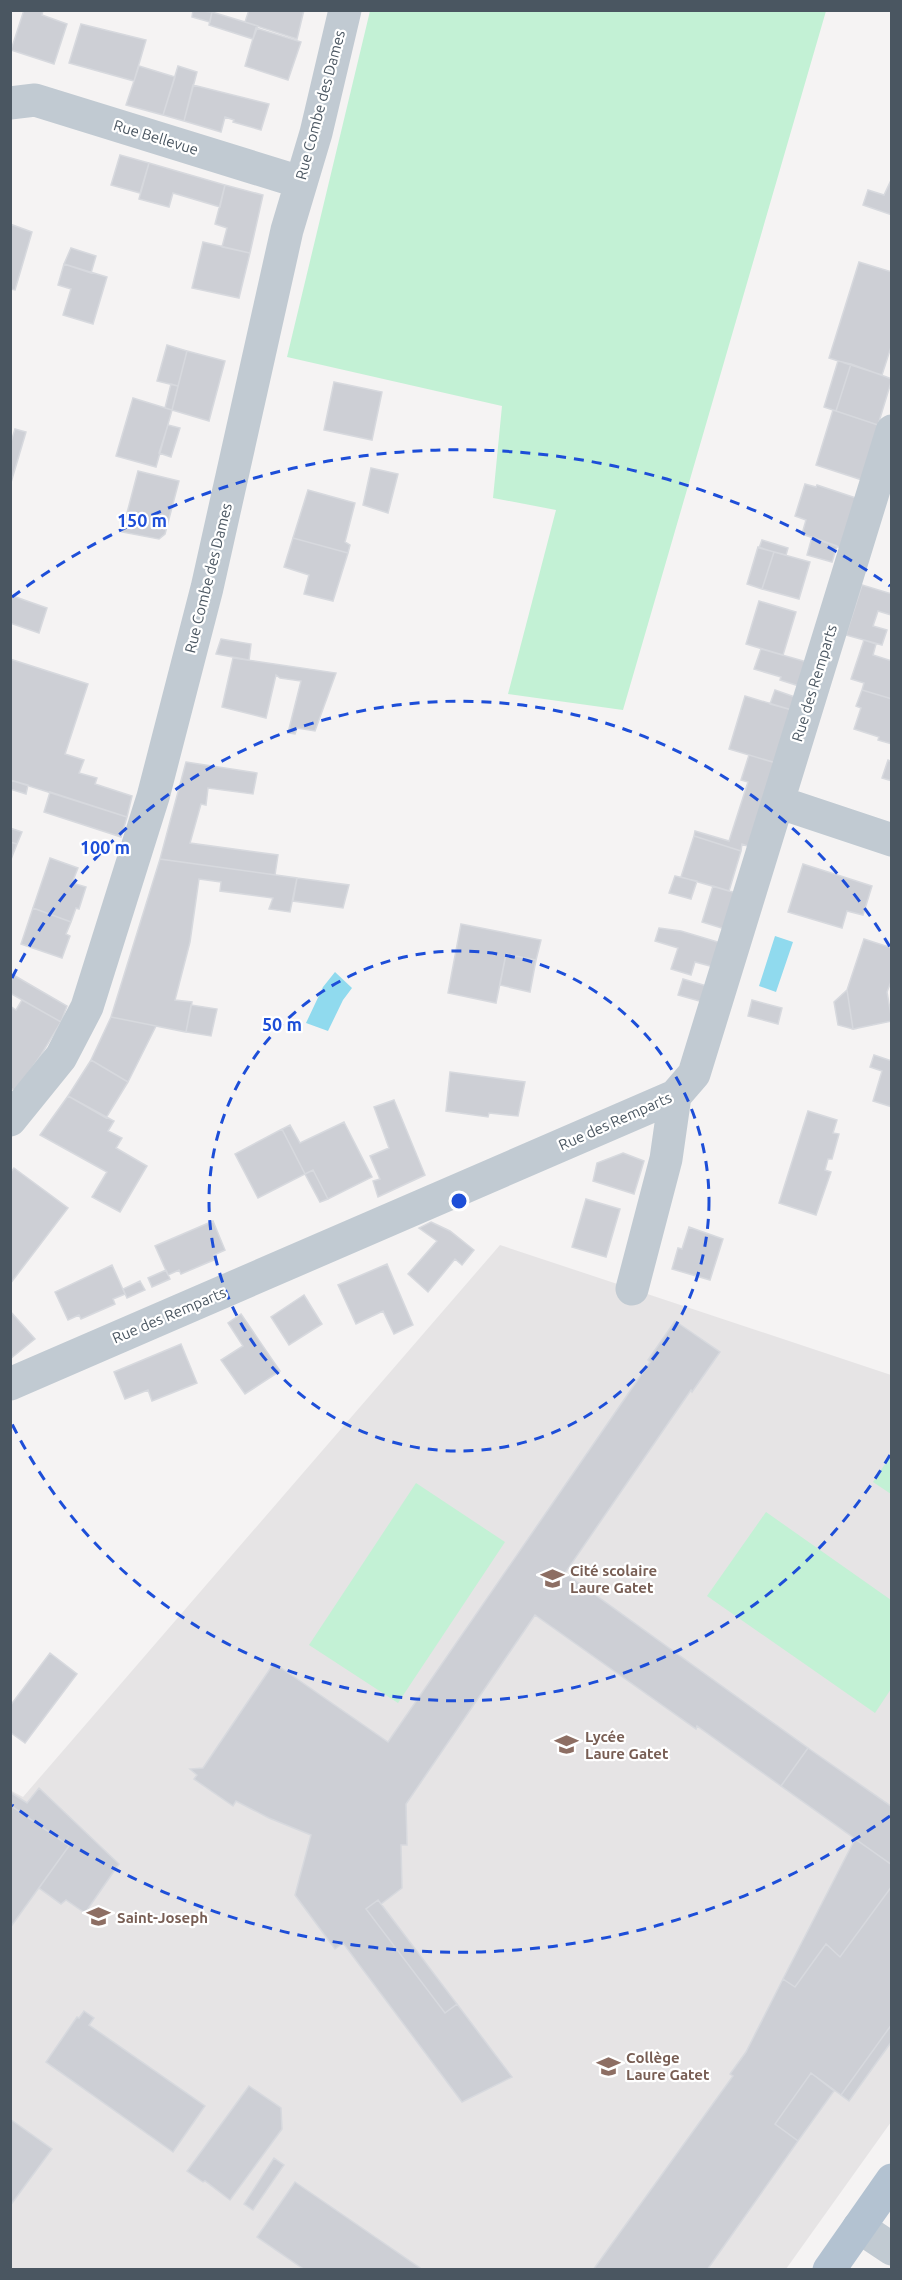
<svg xmlns="http://www.w3.org/2000/svg" width="902" height="2280" font-family="Ubuntu,sans-serif">
	<rect width="100%" height="100%" fill="#f5f3f3"/>
	<path fill="#e6e4e5" d="M 500,1245 L 891,1375 L 891,2122 L 786,2269 L 11,2269 L 10,1790 L 23,1797 Z"/>
	<path fill="#c3f1d5" d="M 370,11 L 826,11 L 623,710 L 508,694 L 556,510 L 493,498 L 502,406 L 287,357 Z
		M 891,1455 L 891,1494 L 873,1482 Z
		M 416,1483 L 505,1542 L 398,1703 L 309,1645 Z
		M 766,1512 L 891,1600 L 891,1689 L 875,1713 L 707,1596 Z"/>
	<path fill="#90daee" d="M 775,936 L 793,942 L 776,992 L 759,986 Z
		M 335,972 L 352,988 L 343,1000 L 328,1031 L 306,1023 L 323,987 Z"/>
	<path fill="#cdcfd5" stroke="#d7d9de" stroke-width="1.5" d="M 24,10 L 43,10 L 42,15 L 67,24 L 54,64 L 11,50 Z
		M 193,10 L 212,12 L 210,22 L 192,17 Z
		M 249,10 L 304,10 L 297,39 L 245,22 Z
		M 212,12 L 258,26 L 253,39 L 209,25 Z
		M 81,24 L 146,40 L 134,81 L 69,63 Z
		M 256,28 L 301,42 L 288,80 L 245,66 Z
		M 139,66 L 175,77 L 163,115 L 126,105 Z
		M 178,66 L 197,72 L 184,121 L 163,115 Z
		M 193,85 L 269,104 L 261,130 L 233,122 L 234,120 L 225,117 L 221,132 L 184,121 Z
		M 120,155 L 149,163 L 140,193 L 111,185 Z
		M 149,163 L 225,185 L 220,207 L 173,193 L 169,207 L 139,199 Z
		M 892,178 L 892,215 L 863,205 L 868,190 L 884,195 Z
		M 225,185 L 263,195 L 250,253 L 222,247 L 227,228 L 215,224 Z
		M 10,224 L 32,232 L 15,290 L 10,289 Z
		M 203,242 L 250,253 L 239,298 L 192,288 Z
		M 71,248 L 96,256 L 91,273 L 64,264 Z
		M 859,262 L 892,272 L 892,344 L 882,375 L 829,358 Z
		M 64,264 L 107,277 L 93,324 L 63,315 L 71,289 L 58,285 Z
		M 167,345 L 187,351 L 178,386 L 157,381 Z
		M 187,351 L 225,361 L 209,421 L 172,410 Z
		M 838,361 L 851,364 L 836,411 L 824,407 Z
		M 851,364 L 892,379 L 878,425 L 836,411 Z
		M 334,382 L 382,392 L 372,440 L 324,430 Z
		M 171,384 L 178,386 L 172,410 L 165,408 Z
		M 133,398 L 172,410 L 156,467 L 116,456 Z
		M 833,410 L 878,425 L 862,480 L 816,465 Z
		M 168,425 L 180,428 L 171,457 L 159,453 Z
		M 15,429 L 26,432 L 10,486 L 10,445 Z
		M 371,468 L 398,474 L 388,513 L 363,505 Z
		M 138,471 L 179,481 L 165,534 L 159,539 L 122,532 Z
		M 805,484 L 816,487 L 817,485 L 856,498 L 841,548 L 802,534 L 806,520 L 795,516 Z
		M 308,490 L 355,503 L 345,542 L 350,545 L 348,553 L 293,538 Z
		M 812,537 L 837,546 L 832,562 L 807,555 Z
		M 293,538 L 348,553 L 333,601 L 304,594 L 309,575 L 284,567 Z
		M 762,540 L 788,548 L 786,555 L 759,548 Z
		M 758,547 L 774,552 L 762,589 L 747,584 Z
		M 774,552 L 810,562 L 799,599 L 762,589 Z
		M 862,585 L 892,594 L 891,615 L 878,611 L 873,626 L 887,630 L 882,645 L 846,635 Z
		M 10,595 L 47,608 L 39,633 L 10,623 Z
		M 759,601 L 796,612 L 783,655 L 746,644 Z
		M 221,639 L 251,644 L 249,660 L 216,654 Z
		M 864,640 L 876,644 L 873,655 L 892,661 L 892,699 L 862,690 L 864,683 L 851,679 Z
		M 761,649 L 807,662 L 799,686 L 780,680 L 781,677 L 754,669 Z
		M 233,658 L 336,673 L 315,731 L 297,728 L 295,734 L 288,733 L 301,681 L 280,678 L 276,675 L 266,718 L 222,707 Z
		M 10,659 L 88,684 L 65,754 L 84,760 L 79,773 L 97,778 L 95,784 L 132,796 L 127,817 L 10,780 Z
		M 775,690 L 795,697 L 792,710 L 770,704 Z
		M 862,690 L 892,699 L 892,744 L 878,740 L 879,737 L 854,729 L 861,708 L 856,706 Z
		M 745,696 L 792,710 L 776,763 L 729,749 Z
		M 749,755 L 776,763 L 750,847 L 742,844 L 741,851 L 694,836 L 695,831 L 729,841 L 748,782 L 741,780 Z
		M 888,760 L 892,762 L 892,781 L 882,778 Z
		M 186,762 L 257,773 L 253,794 L 208,788 L 206,805 L 201,804 L 190,843 L 278,855 L 275,875 L 160,859 Z
		M 10,780 L 28,785 L 26,794 L 10,789 Z
		M 50,792 L 127,817 L 121,837 L 44,812 Z
		M 10,828 L 22,832 L 17,844 L 10,842 Z
		M 694,836 L 741,851 L 729,891 L 681,877 Z
		M 10,842 L 17,844 L 10,862 Z
		M 50,858 L 78,868 L 72,883 L 86,887 L 79,909 L 76,908 L 71,922 L 33,908 Z
		M 160,859 L 297,878 L 290,912 L 269,909 L 273,898 L 220,891 L 221,882 L 199,879 L 190,942 L 175,1000 L 192,1002 L 186,1032 L 111,1017 Z
		M 803,864 L 872,886 L 863,915 L 847,911 L 842,928 L 788,912 Z
		M 675,876 L 697,881 L 691,899 L 669,893 Z
		M 297,878 L 349,885 L 343,908 L 293,901 Z
		M 713,886 L 736,893 L 725,929 L 702,922 Z
		M 33,908 L 71,922 L 66,934 L 70,936 L 62,958 L 21,944 Z
		M 461,924 L 541,940 L 536,960 L 506,954 L 496,1003 L 448,993 Z
		M 659,928 L 681,931 L 721,943 L 714,967 L 695,962 L 691,975 L 671,969 L 678,948 L 655,941 Z
		M 864,939 L 892,948 L 892,979 L 887,992 L 892,1021 L 853,1029 L 847,990 Z
		M 506,954 L 536,960 L 530,992 L 500,985 Z
		M 10,973 L 67,1006 L 61,1022 L 10,993 Z
		M 683,979 L 707,986 L 703,1002 L 678,995 Z
		M 847,990 L 853,1029 L 838,1025 L 834,1002 Z
		M 22,1000 L 61,1022 L 41,1055 L 16,1091 L 10,1088 L 10,1006 L 16,1010 Z
		M 752,1000 L 782,1008 L 778,1024 L 748,1016 Z
		M 191,1005 L 217,1009 L 211,1036 L 186,1032 Z
		M 111,1017 L 156,1026 L 128,1082 L 91,1060 Z
		M 874,1055 L 892,1061 L 892,1107 L 873,1101 L 882,1071 L 870,1067 Z
		M 91,1060 L 128,1082 L 106,1118 L 68,1096 Z
		M 450,1072 L 525,1082 L 518,1116 L 489,1113 L 488,1117 L 446,1111 Z
		M 68,1096 L 114,1121 L 108,1131 L 122,1138 L 116,1148 L 147,1166 L 120,1212 L 92,1197 L 107,1172 L 40,1135 Z
		M 394,1100 L 425,1175 L 378,1197 L 373,1181 L 380,1179 L 370,1156 L 389,1148 L 374,1107 Z
		M 808,1111 L 837,1120 L 833,1133 L 839,1134 L 832,1159 L 828,1159 L 825,1170 L 831,1172 L 816,1215 L 779,1203 Z
		M 344,1122 L 372,1177 L 328,1199 L 313,1170 L 305,1174 L 282,1129 L 290,1125 L 300,1143 Z
		M 282,1129 L 305,1174 L 258,1198 L 235,1154 Z
		M 623,1153 L 644,1161 L 634,1194 L 593,1181 L 597,1163 Z
		M 14,1168 L 68,1208 L 10,1284 L 10,1173 Z
		M 313,1170 L 328,1199 L 320,1202 L 305,1174 Z
		M 586,1199 L 620,1209 L 606,1257 L 572,1247 Z
		M 213,1221 L 225,1250 L 214,1255 L 216,1259 L 181,1274 L 179,1270 L 168,1275 L 155,1246 Z
		M 431,1222 L 450,1231 L 474,1250 L 462,1265 L 455,1259 L 428,1292 L 408,1274 L 437,1241 L 419,1228 Z
		M 689,1227 L 723,1239 L 710,1280 L 672,1269 L 678,1248 L 682,1249 Z
		M 387,1264 L 413,1325 L 394,1334 L 383,1311 L 356,1324 L 338,1285 Z
		M 112,1265 L 125,1294 L 113,1299 L 115,1304 L 81,1319 L 79,1315 L 68,1320 L 55,1292 Z
		M 166,1270 L 170,1279 L 152,1287 L 148,1278 Z
		M 140,1281 L 145,1290 L 127,1298 L 123,1289 Z
		M 304,1295 L 322,1324 L 289,1345 L 271,1317 Z
		M 10,1311 L 35,1339 L 10,1359 Z
		M 241,1314 L 280,1371 L 245,1394 L 221,1360 L 243,1346 L 228,1323 Z
		M 675,1321 L 720,1352 L 692,1392 L 691,1390 L 565,1573 L 808,1748 L 781,1786 L 697,1726 L 696,1729 L 535,1615 L 406,1804 L 407,1845 L 401,1845 L 402,1888 L 381,1904 L 378,1900 L 366,1909 L 445,2013 L 457,2004 L 512,2077 L 462,2102 L 343,1943 L 335,1949 L 295,1895 L 311,1835 L 269,1818 L 236,1801 L 233,1806 L 194,1779 L 197,1775 L 190,1769 L 203,1768 L 274,1663 L 388,1742 L 650,1362 L 648,1360 Z
		M 181,1344 L 197,1383 L 152,1401 L 148,1390 L 125,1399 L 114,1372 Z
		M 50,1653 L 77,1674 L 25,1743 L 10,1732 L 10,1706 Z
		M 808,1748 L 892,1807 L 892,1865 L 781,1786 Z
		M 39,1788 L 119,1864 L 85,1913 L 66,1900 L 61,1904 L 39,1888 L 69,1846 L 10,1805 L 10,1792 L 27,1803 Z
		M 10,1805 L 69,1846 L 10,1928 Z
		M 855,1839 L 892,1865 L 892,1886 L 840,1957 L 826,1944 L 795,1987 L 783,1979 Z
		M 892,1886 L 892,2024 L 841,2095 L 811,2073 L 775,2124 L 798,2141 L 707,2270 L 593,2270 L 733,2076 L 730,2074 L 746,2052 L 783,1979 L 795,1987 L 826,1944 L 840,1957 Z
		M 378,1900 L 457,2004 L 445,2013 L 366,1909 Z
		M 84,2011 L 94,2018 L 89,2025 L 205,2106 L 173,2152 L 46,2062 L 77,2017 L 79,2018 Z
		M 892,2024 L 892,2041 L 849,2101 L 841,2095 Z
		M 811,2073 L 834,2091 L 798,2141 L 775,2124 Z
		M 249,2086 L 281,2108 L 282,2129 L 230,2200 L 205,2181 L 203,2182 L 187,2171 Z
		M 10,2119 L 52,2149 L 10,2206 Z
		M 274,2158 L 284,2165 L 253,2210 L 244,2204 Z
		M 295,2182 L 423,2270 L 305,2270 L 257,2237 Z"/>
	<g fill="none" stroke-linecap="round" stroke-linejoin="round">
		<path stroke="#c1cad2" stroke-width="33" d="M 10,103 L 35,100 L 300,182
			M 778,802 L 892,840
			M 10,1120 L 61,1057 L 87,1007 L 153,797 L 207,588 L 287,230 L 316,133 L 345,10
			M 632,1289 L 666,1159 L 675,1096
			M 10,1384 L 675,1096 L 694,1074 L 892,431
			M 859,2227 L 892,2249"/>
		<path stroke="#b3c2d1" stroke-width="33" d="M 829,2270 L 892,2180"/>
	</g>
	<g fill="none" stroke="#1d4ed8" stroke-width="3" stroke-dasharray="10 8">
		<circle cx="459" cy="1201" r="250"/>
		<path d="M890 1455A500 500 0 0 1 12 1424M12 978A500 500 0 0 1 890 947"/>
		<path d="M890 1816A751 751 0 0 1 12 1805M12 597A751 751 0 0 1 890 586"/>
	</g>
	<defs>
		<symbol id="school-bare" viewBox="-9 -9 18 18"><path d="M0-5L7-2L0 1L-7-2ZM-4 1L0 2.5L4 1V4Q0 6-4 4Z" fill="#8d6e63" stroke="#fff" stroke-width="2.5" paint-order="stroke"/></symbol>
	</defs>
	<g fill-rule="evenodd">
		<use href="#school-bare" x="536" y="1562" width="33" height="33"/>
		<use href="#school-bare" x="550" y="1728" width="33" height="33"/>
		<use href="#school-bare" x="82" y="1900" width="33" height="33"/>
		<use href="#school-bare" x="592" y="2050" width="33" height="33"/>
	</g>
	<g text-anchor="middle" dominant-baseline="central" stroke-width="4.5" stroke-linejoin="round" paint-order="stroke">
		<g font-size="15" fill="#4a5661" stroke="#fff">
			<text transform="translate(320 105) rotate(-75)">Rue Combe des Dames</text>
			<text transform="translate(156 137) rotate(17)">Rue Bellevue</text>
			<text transform="translate(208 578) rotate(-76)">Rue Combe des Dames</text>
			<text transform="translate(814 683) rotate(-73)">Rue des Remparts</text>
			<text transform="translate(615 1121) rotate(-24)">Rue des Remparts</text>
			<text transform="translate(169 1315) rotate(-23)">Rue des Remparts</text>
		</g>
		<g font-size="15" font-weight="bold" fill="#785e54" stroke="#fff" text-anchor="start">
			<text x="570" y="1570">Cité scolaire<tspan x="570" dy="17">Laure Gatet</tspan></text>
			<text x="585" y="1736">Lycée<tspan x="585" dy="17">Laure Gatet</tspan></text>
			<text x="117" y="1917">Saint-Joseph</text>
			<text x="626" y="2057">Collège<tspan x="626" dy="17">Laure Gatet</tspan></text>
		</g>
	</g>
	<circle cx="459" cy="1201" r="9" fill="#1d4ed8" stroke="#fff" stroke-width="3"/>
	<g font-size="18" text-anchor="middle" font-weight="bold" fill="#1d4ed8" stroke="#fff" stroke-width="4.5" stroke-linejoin="round" paint-order="stroke">
		<text x="142" y="527">150 m</text>
		<text x="105" y="854">100 m</text>
		<text x="282" y="1031">50 m</text>
	</g>
	<rect width="902" height="2280" fill="none" stroke="#4a5661" stroke-width="24"/>
</svg>
